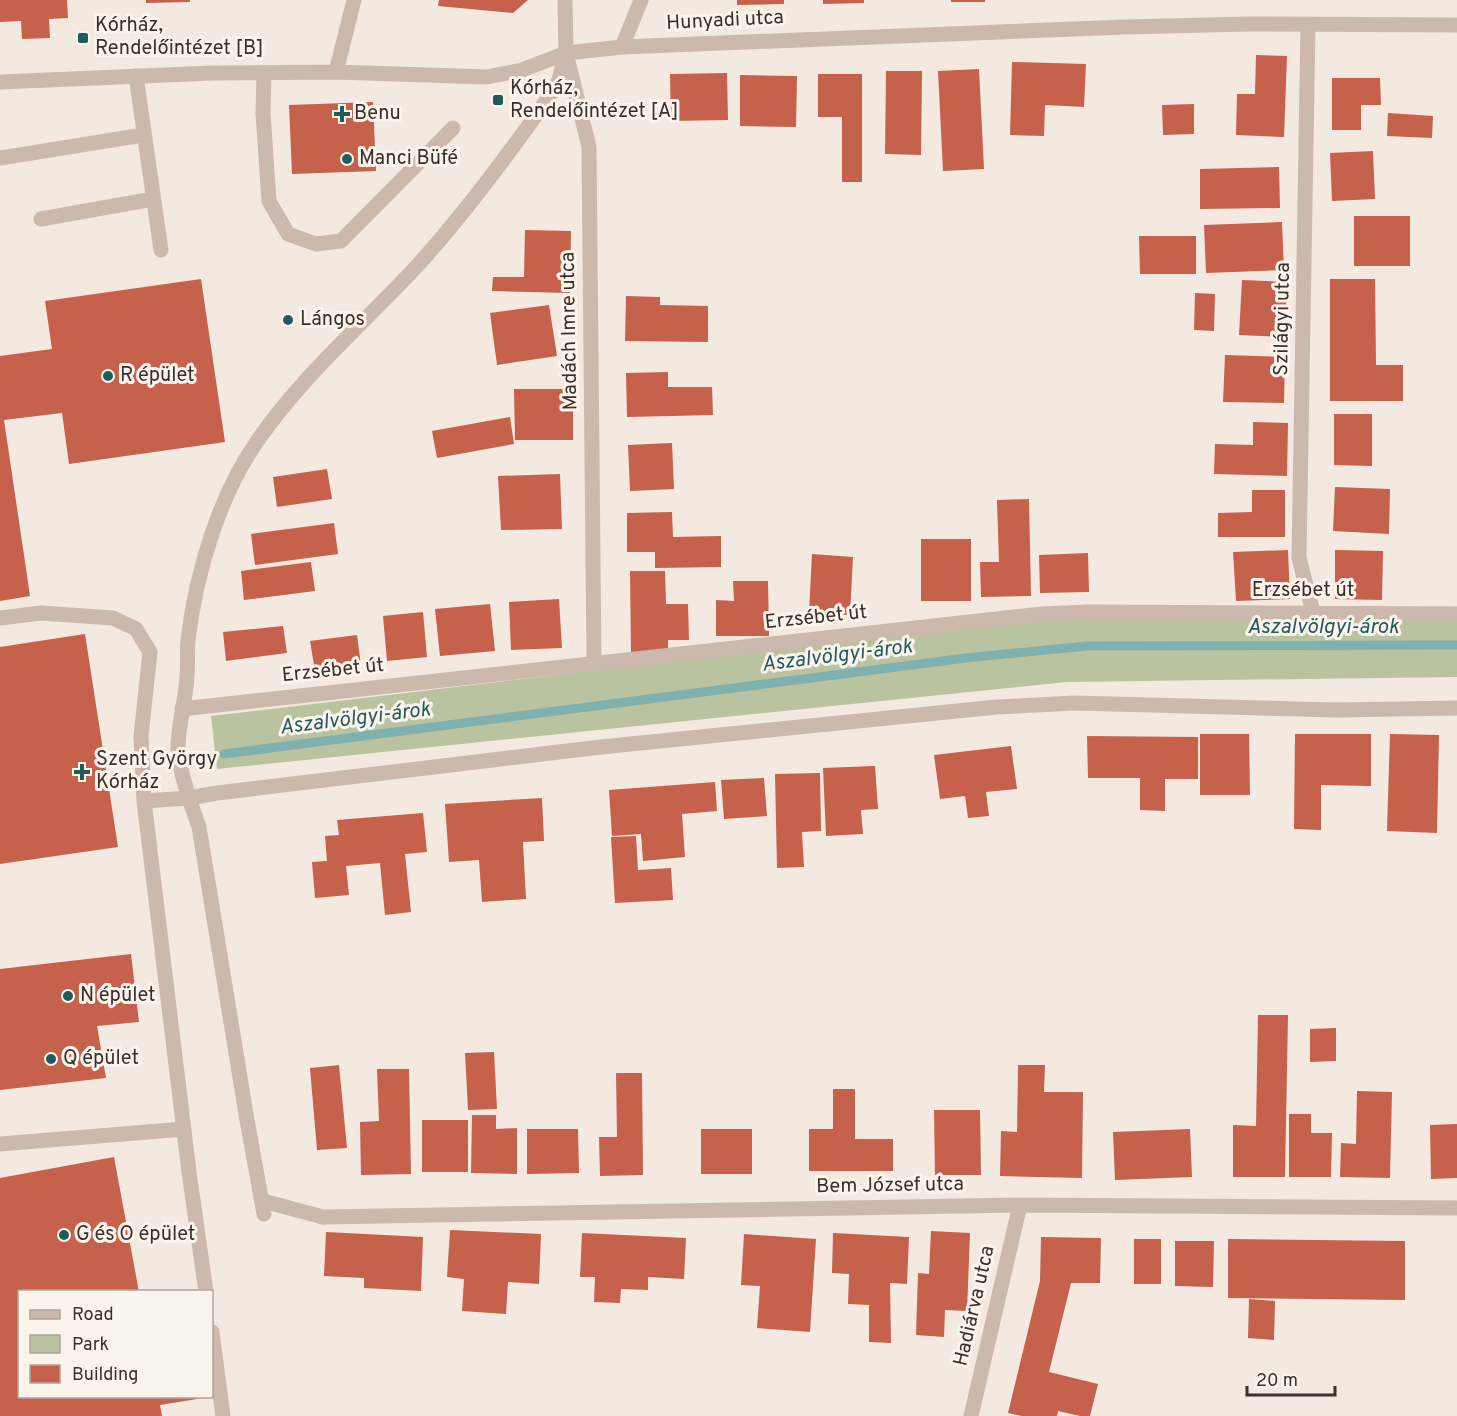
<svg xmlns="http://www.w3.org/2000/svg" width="1457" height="1416" font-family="Overpass,sans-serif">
	<rect width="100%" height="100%" fill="#f3e9e1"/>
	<path fill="#bac3a0" d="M 1053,616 L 1457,617 L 1457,677 L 1067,682 L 217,769 L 211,716 Z"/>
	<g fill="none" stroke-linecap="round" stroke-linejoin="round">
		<path stroke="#7fb1af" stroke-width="9" d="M 224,754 L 966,658 L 1087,646 L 1457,645"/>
	</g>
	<path fill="#c6614c" d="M 0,0 L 67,0 L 68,18 L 49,19 L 50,38 L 22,39 L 21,21 L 0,22 Z
		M 146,0 L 190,0 L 190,2 L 146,3 Z
		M 439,0 L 528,0 L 513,13 L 438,6 Z
		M 737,0 L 784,0 L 784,4 L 737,5 Z
		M 823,0 L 864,0 L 864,3 L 823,4 Z
		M 951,0 L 985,0 L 985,2 L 951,2 Z
		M 1256,55 L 1287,56 L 1284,137 L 1236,135 L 1237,94 L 1255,94 Z
		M 1012,62 L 1086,64 L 1084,107 L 1045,105 L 1044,136 L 1010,135 Z
		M 979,69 L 984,169 L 943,171 L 938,71 Z
		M 886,71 L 922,71 L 921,155 L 885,154 Z
		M 727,73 L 728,120 L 671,121 L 670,74 Z
		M 818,74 L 862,74 L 862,182 L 842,182 L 842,117 L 818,117 Z
		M 740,75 L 797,76 L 796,127 L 740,126 Z
		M 1332,78 L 1380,78 L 1381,105 L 1361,105 L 1361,130 L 1332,130 Z
		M 373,102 L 376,171 L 292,174 L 289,105 Z
		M 1194,104 L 1194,134 L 1163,135 L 1162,105 Z
		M 1388,113 L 1433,116 L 1432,138 L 1387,136 Z
		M 1373,151 L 1375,199 L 1332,201 L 1330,153 Z
		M 1279,167 L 1280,208 L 1200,209 L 1200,169 Z
		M 1354,216 L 1410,216 L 1410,266 L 1354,266 Z
		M 1282,222 L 1284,270 L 1206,273 L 1204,225 Z
		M 525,230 L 571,231 L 570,293 L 492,291 L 493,277 L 524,277 Z
		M 1139,236 L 1196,236 L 1196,274 L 1140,274 Z
		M 201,279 L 225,442 L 69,464 L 62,413 L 4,420 L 30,596 L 0,601 L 0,356 L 52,349 L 45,301 Z
		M 1330,279 L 1375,279 L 1376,365 L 1403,365 L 1403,401 L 1330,401 Z
		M 1242,280 L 1287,282 L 1285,337 L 1239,335 Z
		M 1195,293 L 1215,294 L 1214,331 L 1194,330 Z
		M 626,296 L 660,297 L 660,305 L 708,306 L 708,342 L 625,341 Z
		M 549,305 L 557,356 L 497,365 L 490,313 Z
		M 1225,355 L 1285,357 L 1284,403 L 1223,402 Z
		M 668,372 L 668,387 L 712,387 L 713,415 L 627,417 L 626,373 Z
		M 514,389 L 573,389 L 573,440 L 515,440 Z
		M 1334,414 L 1372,414 L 1372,466 L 1334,465 Z
		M 510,417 L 514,444 L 437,458 L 432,431 Z
		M 1253,422 L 1288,423 L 1287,476 L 1214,474 L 1215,444 L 1253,445 Z
		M 672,443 L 674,489 L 630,491 L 628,445 Z
		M 327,469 L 332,499 L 277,507 L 273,477 Z
		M 560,474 L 562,529 L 501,530 L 498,476 Z
		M 1335,487 L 1390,489 L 1389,534 L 1333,531 Z
		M 1252,490 L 1285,490 L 1285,537 L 1218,537 L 1218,513 L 1252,512 Z
		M 1029,499 L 1031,596 L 981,597 L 980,562 L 999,562 L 997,500 Z
		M 672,512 L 673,537 L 721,536 L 721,567 L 655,568 L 655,552 L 627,552 L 627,513 Z
		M 334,523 L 338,554 L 255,565 L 251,534 Z
		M 921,539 L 971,539 L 971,601 L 921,601 Z
		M 1288,550 L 1290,599 L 1236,601 L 1233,552 Z
		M 1335,550 L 1383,551 L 1382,600 L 1335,599 Z
		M 1088,553 L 1089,592 L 1040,593 L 1039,555 Z
		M 812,554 L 853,557 L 850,615 L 809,613 Z
		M 311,562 L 315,591 L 244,600 L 241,571 Z
		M 630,571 L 665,571 L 666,604 L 688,604 L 689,640 L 668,640 L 668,652 L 631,652 Z
		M 733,581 L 768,581 L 769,636 L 716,636 L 716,600 L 734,601 Z
		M 559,599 L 562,648 L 511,650 L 509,602 Z
		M 490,604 L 495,651 L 440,656 L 435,609 Z
		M 423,612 L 427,657 L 387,661 L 383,616 Z
		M 283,626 L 287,653 L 226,661 L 223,632 Z
		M 85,634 L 118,847 L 0,864 L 0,647 Z
		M 357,635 L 361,665 L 315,671 L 310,641 Z
		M 1200,734 L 1249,734 L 1250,795 L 1200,795 Z
		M 1295,734 L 1371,734 L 1371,786 L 1321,785 L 1321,830 L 1294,829 Z
		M 1390,734 L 1439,735 L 1437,833 L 1387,831 Z
		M 1087,736 L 1198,737 L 1198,779 L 1165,779 L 1165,811 L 1140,810 L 1140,778 L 1088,778 Z
		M 1011,746 L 1017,789 L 986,792 L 989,816 L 968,818 L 965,796 L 940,799 L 934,755 Z
		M 875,766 L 878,809 L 861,810 L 863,834 L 826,836 L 823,768 Z
		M 820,773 L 821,831 L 802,832 L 804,867 L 777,868 L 775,774 Z
		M 764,778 L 767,816 L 724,819 L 721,780 Z
		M 715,782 L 717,811 L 682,814 L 685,857 L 643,861 L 641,834 L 612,836 L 609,790 Z
		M 542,798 L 544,841 L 523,842 L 526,899 L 482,902 L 479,860 L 449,862 L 445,804 Z
		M 423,813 L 427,852 L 405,854 L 411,912 L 385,915 L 380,863 L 346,866 L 349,895 L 315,898 L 312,862 L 327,861 L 325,836 L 339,835 L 337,820 Z
		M 636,836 L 638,870 L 671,868 L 673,900 L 615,903 L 611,837 Z
		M 131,954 L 139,1022 L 97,1026 L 106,1078 L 0,1090 L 0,969 Z
		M 1258,1015 L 1288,1015 L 1285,1177 L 1233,1177 L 1233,1125 L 1256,1126 Z
		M 1336,1028 L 1336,1061 L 1310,1062 L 1310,1029 Z
		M 494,1052 L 497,1109 L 468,1110 L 465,1053 Z
		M 339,1065 L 347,1148 L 317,1150 L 310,1068 Z
		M 1018,1065 L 1045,1065 L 1044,1092 L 1083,1092 L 1082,1178 L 1000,1176 L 1001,1131 L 1017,1132 Z
		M 377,1069 L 409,1069 L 411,1174 L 361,1175 L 360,1122 L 379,1121 Z
		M 616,1073 L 642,1073 L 643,1175 L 600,1176 L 599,1137 L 617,1137 Z
		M 833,1089 L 855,1089 L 855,1139 L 893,1139 L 893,1171 L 809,1171 L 809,1129 L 833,1129 Z
		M 1357,1091 L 1392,1092 L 1390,1178 L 1340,1177 L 1341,1143 L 1356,1144 Z
		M 934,1110 L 980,1110 L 981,1175 L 935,1175 Z
		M 1289,1114 L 1311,1114 L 1311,1133 L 1332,1133 L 1331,1177 L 1289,1177 Z
		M 472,1115 L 496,1115 L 496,1129 L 517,1128 L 517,1174 L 471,1173 Z
		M 422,1120 L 468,1120 L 468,1172 L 422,1172 Z
		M 1457,1124 L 1457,1178 L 1431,1179 L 1430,1125 Z
		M 527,1129 L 578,1129 L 579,1173 L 527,1174 Z
		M 701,1129 L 752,1129 L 752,1174 L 701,1174 Z
		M 1190,1129 L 1192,1177 L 1115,1180 L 1113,1132 Z
		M 114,1157 L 139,1292 L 20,1292 L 20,1396 L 203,1398 L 160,1405 L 162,1416 L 0,1416 L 0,1178 Z
		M 450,1230 L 541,1234 L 539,1284 L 508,1282 L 506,1314 L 462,1311 L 464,1279 L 447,1277 Z
		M 931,1231 L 970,1233 L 967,1311 L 945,1310 L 944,1337 L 916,1335 L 918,1273 L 929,1274 Z
		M 326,1232 L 423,1237 L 421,1291 L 364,1288 L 364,1278 L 324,1276 Z
		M 582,1233 L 686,1238 L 684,1279 L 648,1277 L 648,1290 L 621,1289 L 620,1303 L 594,1302 L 595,1277 L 580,1277 Z
		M 833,1233 L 909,1237 L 907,1284 L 890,1283 L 891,1343 L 869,1342 L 869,1305 L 848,1304 L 849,1274 L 832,1273 Z
		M 744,1234 L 816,1239 L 810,1332 L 757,1328 L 760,1286 L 741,1285 Z
		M 1041,1237 L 1101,1238 L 1100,1283 L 1071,1283 L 1049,1372 L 1098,1384 L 1090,1416 L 1080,1416 L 1058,1411 L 1057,1416 L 1022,1416 L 1008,1413 L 1040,1281 Z
		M 1134,1239 L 1161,1239 L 1161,1284 L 1134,1284 Z
		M 1228,1239 L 1405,1241 L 1405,1300 L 1228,1298 Z
		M 1175,1241 L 1214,1241 L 1213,1287 L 1175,1286 Z
		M 1249,1299 L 1275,1301 L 1274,1340 L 1248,1338 Z"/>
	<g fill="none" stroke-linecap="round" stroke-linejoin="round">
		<path stroke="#ccb8ac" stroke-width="15" d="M 622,47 L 641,0
			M 264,73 L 263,113 L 269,201 L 288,234 L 316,244 L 341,241 L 453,128
			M 136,76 L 161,250
			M 0,158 L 143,135
			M 41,219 L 153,199
			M 0,618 L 41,613 L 113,618 L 136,629 L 150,652 L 141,736 L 144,801
			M 189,798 L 144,801 L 189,1172 L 206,1292
			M 0,1144 L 184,1129
			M 263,1201 L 323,1217
			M 264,1214 L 247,1120 L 199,827 C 192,807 178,769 178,748 C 178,724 186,700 187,676 C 188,664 187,652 188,640 C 196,573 219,495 258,440 C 303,375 364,323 417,266 C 465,213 508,155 549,97 L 559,80 L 566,53
			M 212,1332 L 223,1416"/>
		<path stroke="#ccb8ac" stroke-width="15" d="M 565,0 L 566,53 L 589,147 L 594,664
			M 1308,25 L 1299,558 L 1313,612
			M 336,72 L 354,0
			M 0,82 L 213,73 L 336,72 L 487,77 L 522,70 L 566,53 L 622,47 L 1125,27 L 1248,24 L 1457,25
			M 182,709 L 1042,614 L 1087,612 L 1457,614
			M 189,798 L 217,793 L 601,747 L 997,707 L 1075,703 L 1336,710 L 1457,708
			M 323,1217 L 1020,1205 L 1457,1208
			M 971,1416 L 1020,1205"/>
	</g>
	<g fill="#205c5c" stroke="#fbf4ed" stroke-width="2">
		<rect x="77" y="32" width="12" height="12" rx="3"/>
		<rect x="492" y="94" width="12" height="12" rx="3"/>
		<path d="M339 105h6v6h6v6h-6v6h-6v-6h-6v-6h6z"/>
		<circle cx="347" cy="159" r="6"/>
		<circle cx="288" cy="320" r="6"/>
		<circle cx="108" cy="376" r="6"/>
		<path d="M79 763h6v6h6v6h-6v6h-6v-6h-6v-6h6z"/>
		<circle cx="68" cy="996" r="6"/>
		<circle cx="51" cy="1059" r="6"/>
		<circle cx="64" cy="1235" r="6"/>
	</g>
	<g text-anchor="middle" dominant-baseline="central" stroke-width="6" stroke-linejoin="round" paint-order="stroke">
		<g font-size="20" fill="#3a2f2b" stroke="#fbf4ed">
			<text transform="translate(725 21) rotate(-3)">Hunyadi utca</text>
			<text transform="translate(1283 319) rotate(-89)">Szilágyi utca</text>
			<text transform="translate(570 331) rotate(-91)">Madách Imre utca</text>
			<text x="1303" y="591">Erzsébet út</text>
			<text transform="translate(816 618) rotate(-6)">Erzsébet út</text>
			<text transform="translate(333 671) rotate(-6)">Erzsébet út</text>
			<text transform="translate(890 1186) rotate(-1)">Bem József utca</text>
			<text transform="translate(975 1306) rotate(-77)">Hadiárva utca</text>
		</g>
		<g font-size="20" fill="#3a2f2b" stroke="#fbf4ed" text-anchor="start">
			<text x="95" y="26">Kórház,<tspan x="95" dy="23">Rendelőintézet [B]</tspan></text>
			<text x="510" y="89">Kórház,<tspan x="510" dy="23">Rendelőintézet [A]</tspan></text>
			<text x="354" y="114">Benu</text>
			<text x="359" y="159">Manci Büfé</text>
			<text x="300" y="320">Lángos</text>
			<text x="120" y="376">R épület</text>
			<text x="96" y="760">Szent György<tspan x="96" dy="23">Kórház</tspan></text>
			<text x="80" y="996">N épület</text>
			<text x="63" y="1059">Q épület</text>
			<text x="76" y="1235">G és O épület</text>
		</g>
		<g font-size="21" font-style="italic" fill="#205c5c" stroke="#fbf4ed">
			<text x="1323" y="627">Aszalvölgyi-árok</text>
			<text transform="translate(837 656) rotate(-7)">Aszalvölgyi-árok</text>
			<text transform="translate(355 719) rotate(-7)">Aszalvölgyi-árok</text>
		</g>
	</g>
	<rect x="18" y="1290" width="195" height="108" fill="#fbf4ed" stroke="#aea59f" stroke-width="1.5"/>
	<rect x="30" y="1310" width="30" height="9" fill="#ccb8ac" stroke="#aea59f" stroke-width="1.5"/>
	<text x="72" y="1320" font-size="18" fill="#3a2f2b">Road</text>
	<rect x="30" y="1335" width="30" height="18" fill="#bac3a0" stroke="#aea59f" stroke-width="1.5"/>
	<text x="72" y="1350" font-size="18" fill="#3a2f2b">Park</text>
	<rect x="30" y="1365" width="30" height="18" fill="#c6614c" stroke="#aea59f" stroke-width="1.5"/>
	<text x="72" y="1380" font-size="18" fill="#3a2f2b">Building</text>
	<path d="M1247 1386v9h88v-9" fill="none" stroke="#3a2f2b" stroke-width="3"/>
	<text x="1256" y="1386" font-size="18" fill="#3a2f2b" stroke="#fbf4ed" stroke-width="4.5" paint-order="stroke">20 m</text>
</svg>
